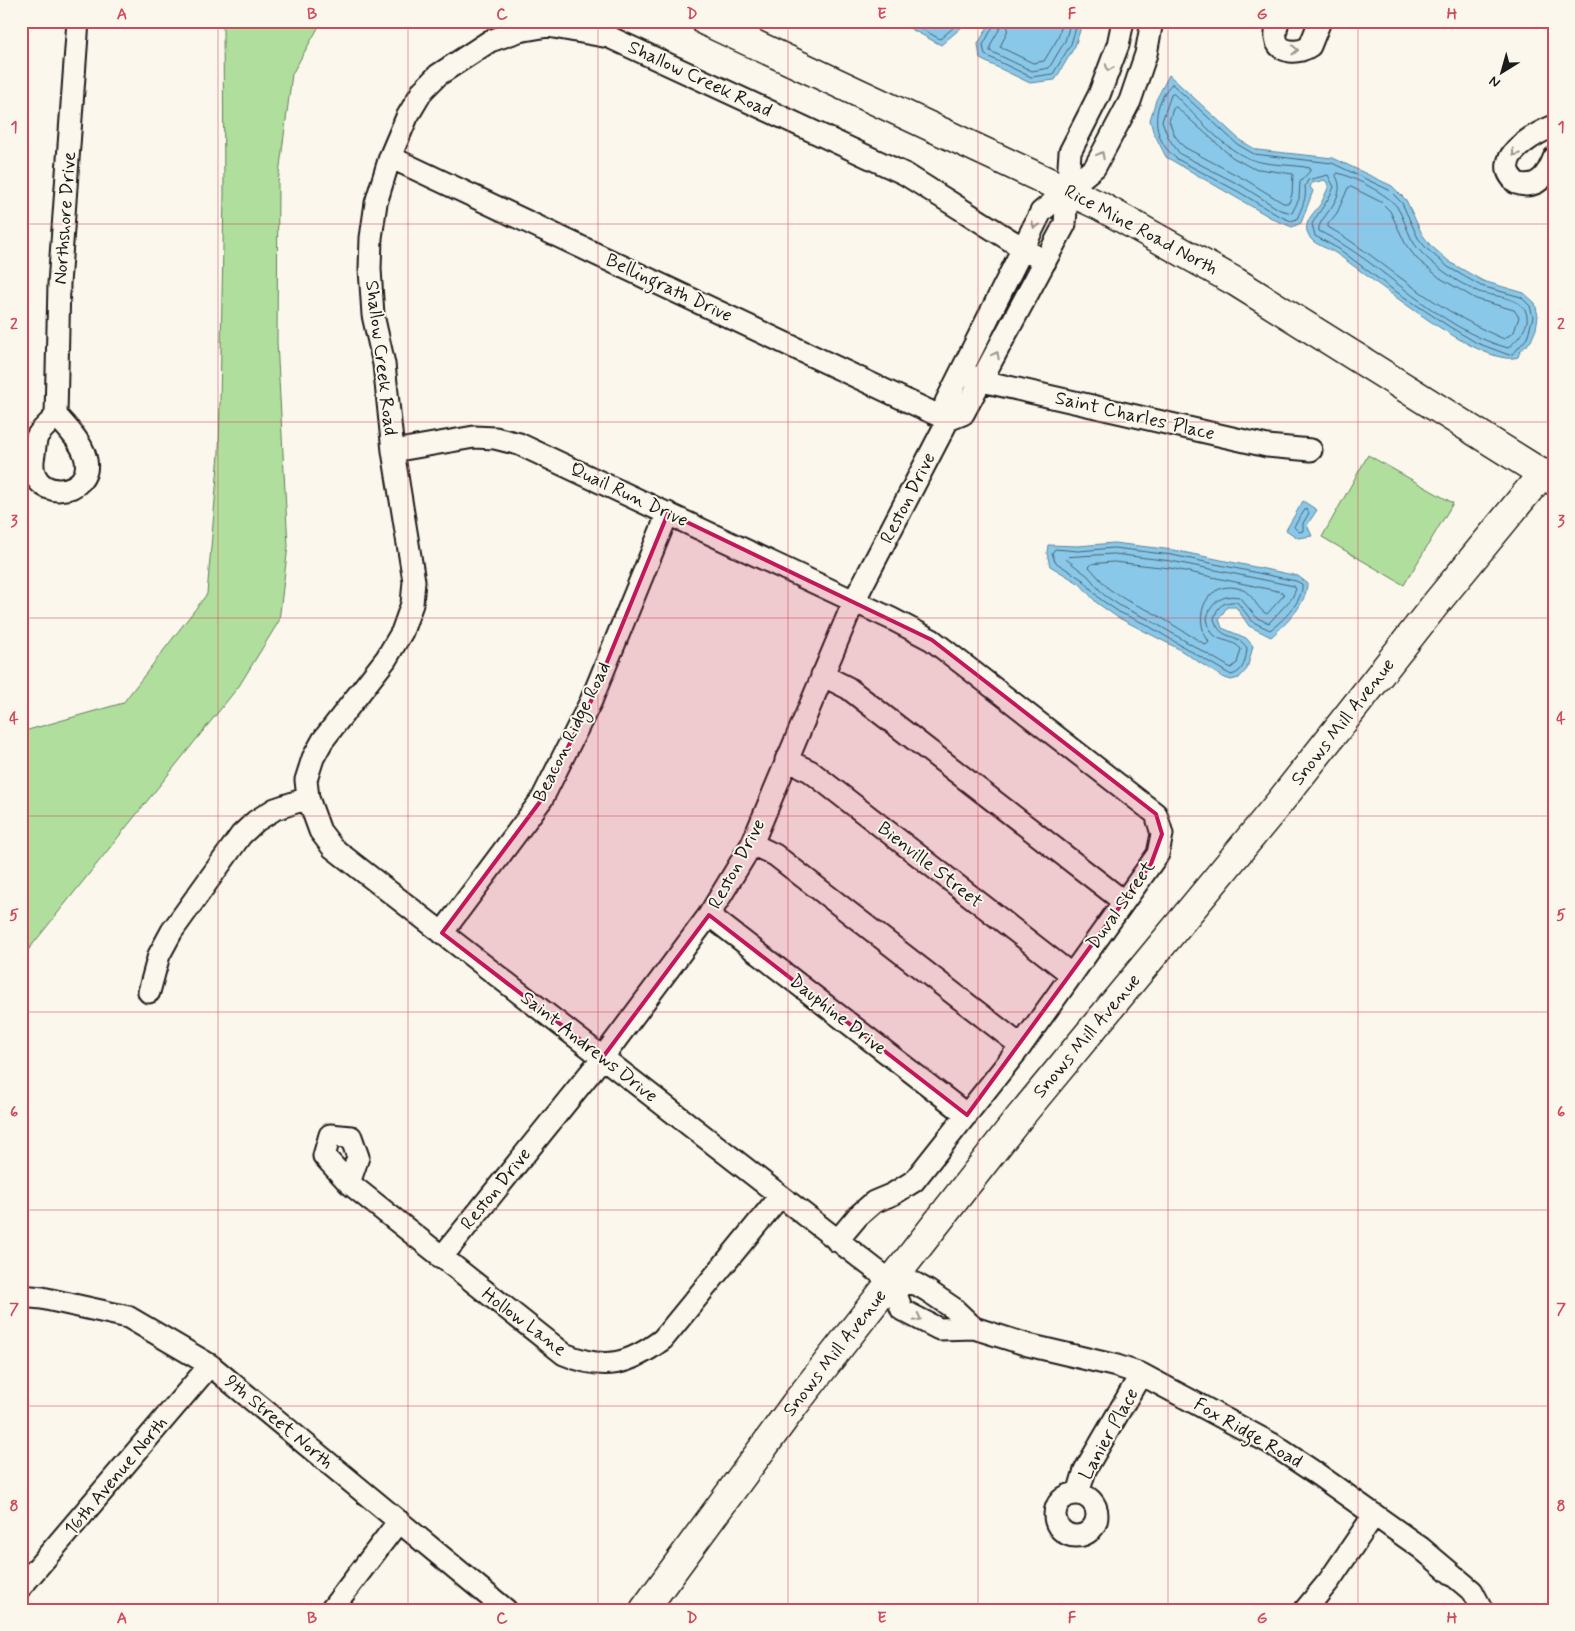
<svg xmlns="http://www.w3.org/2000/svg" width="1575" height="1631" font-family="Mynerve,sans-serif">
	<rect width="100%" height="100%" fill="#fbf7ec"/>
	<filter id="ink" filterUnits="userSpaceOnUse"><feTurbulence type="fractalNoise" baseFrequency=".02" numOctaves="2"/><feDisplacementMap in="SourceGraphic" scale="10" xChannelSelector="R" yChannelSelector="G"/><feConvolveMatrix kernelMatrix="1 2 1 2 8 2 1 2 1" color-interpolation-filters="sRGB"/></filter>
	<g filter="url(#ink)">
		<path fill="#afde9d" stroke="#667d5c" d="M 223,21 L 322,21 L 292,74 L 278,182 L 277,342 L 288,546 L 279,621 L 239,686 L 21,959 L 21,732 L 123,703 L 207,594 L 219,453 L 224,194 Z
			M 1368,455 L 1453,503 L 1404,585 L 1322,537 Z"/>
		<path fill="#89c8e9" stroke="#5d8397" d="M 896,21 L 969,21 L 941,45 Z
			M 991,21 L 1083,21 L 1075,46 L 1055,80 L 1030,83 L 980,59 L 978,44 Z
			M 1169,75 L 1241,141 L 1257,150 L 1333,158 L 1392,186 L 1406,200 L 1422,234 L 1430,245 L 1451,263 L 1483,281 L 1524,293 L 1535,303 L 1538,316 L 1536,329 L 1531,341 L 1520,351 L 1518,357 C 1482,370 1370,276 1337,254 C 1329,248 1313,245 1309,236 C 1301,222 1315,213 1321,203 C 1324,198 1326,192 1329,186 L 1325,180 L 1312,183 L 1310,187 L 1313,191 L 1301,223 L 1292,227 L 1275,220 L 1166,157 L 1153,131 L 1150,120 L 1156,100 Z
			M 1303,501 L 1317,510 L 1307,525 L 1312,536 L 1298,538 L 1286,530 Z
			M 1114,543 L 1173,550 L 1298,576 L 1307,583 C 1307,604 1287,623 1271,637 L 1249,626 L 1236,607 L 1227,607 L 1219,619 L 1222,628 L 1246,638 L 1253,646 L 1247,669 L 1239,678 L 1231,680 L 1222,677 L 1177,648 L 1117,617 L 1097,603 L 1080,584 L 1050,566 L 1047,553 L 1048,545 L 1078,546 Z"/>
		<g fill="none" stroke-linecap="round" stroke-linejoin="round">
			<path stroke="#48616e" stroke-width="1" d="M 907,21 L 940,39 L 961,21
				M 996,21 L 983,45 L 985,55 L 1031,77 L 1053,74 L 1071,44 L 1078,21
				M 1002,21 C 1001,32 989,41 990,51 L 1032,71 L 1049,68 L 1065,41 L 1071,21
				M 1009,21 L 1007,32 L 1000,47 L 1033,63 L 1044,61 L 1058,38 L 1063,21
				M 1172,84 L 1237,144 L 1254,154 L 1332,163 L 1389,190 L 1402,203 L 1418,238 L 1427,249 L 1448,267 L 1481,286 L 1521,297 L 1530,306 L 1533,317 L 1527,338 L 1514,353 L 1509,355 L 1477,343 L 1450,327 L 1392,289 L 1339,249 L 1315,236 L 1312,224 C 1319,211 1328,202 1334,187 L 1328,175 L 1308,180 L 1305,186 C 1307,198 1302,207 1297,219 L 1291,221 L 1277,215 L 1239,192 L 1177,159 C 1156,143 1151,118 1163,96 C 1166,91 1168,87 1172,84 Z
				M 1174,94 C 1195,115 1225,151 1253,160 C 1271,166 1292,164 1310,168 L 1310,171 L 1300,182 L 1299,199 L 1292,213 L 1280,210 L 1242,186 L 1180,154 L 1169,139 L 1162,121 L 1171,95 Z
				M 1176,107 L 1232,157 L 1252,168 L 1293,174 L 1292,194 L 1289,203 L 1283,203 L 1246,180 L 1184,147 L 1175,136 L 1169,121 L 1173,109 Z
				M 1338,173 C 1353,177 1388,194 1397,207 C 1403,216 1406,228 1411,238 C 1418,252 1433,264 1446,273 C 1456,281 1468,287 1479,292 C 1492,296 1518,297 1525,310 C 1533,325 1517,340 1508,348 C 1437,329 1384,263 1319,231 L 1319,226 C 1327,210 1347,195 1336,176 Z
				M 1351,187 L 1381,202 L 1390,211 L 1406,245 L 1417,259 L 1440,278 L 1476,299 L 1514,310 L 1519,317 L 1514,332 L 1504,339 C 1466,323 1432,301 1398,276 C 1375,259 1353,241 1328,227 L 1328,224 L 1337,213 L 1348,188 Z
				M 1306,509 L 1309,513 L 1303,523 L 1303,531 L 1299,532 L 1294,527 Z
				M 1114,548 L 1172,555 L 1296,581 L 1302,584 C 1304,600 1283,621 1270,630 L 1253,622 L 1237,602 C 1224,601 1217,606 1214,619 C 1221,642 1236,631 1247,648 C 1246,658 1244,673 1231,675 L 1145,624 L 1119,612 L 1100,599 L 1083,580 L 1055,562 L 1052,553 L 1055,549 L 1078,551 Z
				M 1114,554 L 1171,561 L 1294,586 L 1296,589 L 1292,598 L 1269,623 L 1257,618 L 1239,597 C 1223,594 1211,602 1207,618 C 1211,647 1229,635 1241,649 L 1237,663 L 1231,668 L 1148,619 L 1122,607 L 1104,595 L 1088,576 L 1066,559 L 1068,557 Z
				M 1114,562 L 1170,568 L 1282,592 L 1284,595 L 1267,614 C 1256,609 1254,594 1241,589 C 1209,578 1190,615 1209,642 L 1206,645 L 1152,612 L 1126,600 L 1109,589 L 1089,567 L 1092,564 Z"/>
			<defs>
				<path id="minor" d="M 1278,21 C 1277,26 1275,33 1276,38 C 1278,55 1301,53 1310,46 L 1320,21
					M 1554,126 C 1539,132 1504,150 1508,170 C 1508,174 1513,179 1516,183 C 1537,190 1547,176 1554,158
					M 390,157 L 948,420
					M 971,376 L 982,381 L 1267,446 L 1311,450
					M 56,415 L 59,284 L 78,21
					M 56,415 C 66,427 81,441 85,456 C 98,498 23,505 34,454 C 35,448 35,440 38,435 C 43,428 51,422 56,415 Z
					M 948,420 L 963,414 L 1065,224 L 1070,152 L 1099,95 L 1118,45 L 1123,21
					M 393,451 L 474,437 L 495,438 L 519,444 L 892,619 L 932,640 L 1156,814 L 1162,834 L 1158,854 L 1021,1046 L 914,1181 L 893,1194 L 874,1202 L 858,1216 L 837,1241
					M 822,675 L 848,688 L 1123,901
					M 786,760 L 810,771 L 1072,975
					M 308,798 L 320,831 L 333,848 L 876,1270 L 891,1281 L 916,1284 L 928,1291 L 953,1308 L 974,1328
					M 752,844 L 775,855 L 1021,1046
					M 709,915 L 967,1115
					M 442,933 L 542,799 L 591,701 L 668,513
					M 149,992 L 159,955 L 172,931 L 241,835 L 256,821 L 275,809 L 308,798 L 306,780 L 313,758 L 323,740 L 386,659 L 402,632 L 412,604 L 414,581 L 393,451 L 384,364 L 373,315 L 370,269 L 371,238 L 376,203 L 390,157 L 407,117 L 423,90 L 438,75 L 490,41 L 519,31 L 548,26 L 609,37 L 905,174 L 1045,262
					M 349,1183 L 358,1157 L 351,1137 L 330,1135 L 324,1156 L 349,1183 L 564,1354 C 604,1371 629,1365 663,1339 L 780,1196
					M 441,1258 L 603,1057 L 709,915 L 752,844 L 854,601 L 948,420 L 946,402 L 1041,212 L 1095,167 L 1130,101 L 1146,54 L 1152,21
					M 891,1281 L 902,1310 L 939,1329 L 974,1328 L 1028,1345 L 1117,1366 L 1141,1374 L 1272,1444 L 1317,1474 L 1421,1548 L 1472,1591 L 1482,1610
					M 21,1296 L 42,1298 L 128,1317 L 210,1365 L 506,1610
					M 1078,1494 L 1085,1470 L 1141,1374
					M1055 1515a21 21 0 1 1 42 0a21 21 0 1 1-42 0Z
					M 21,1587 L 210,1365
					M 331,1610 L 399,1521
					M 1305,1610 L 1329,1581 L 1374,1515"/>
				<path id="secondary" d="M 705,21 L 1100,206 L 1236,282 L 1554,481
					M 644,1610 L 795,1404 L 1019,1118 L 1279,803 L 1438,601 L 1543,473"/>
			</defs>
			<use href="#minor" stroke="#1c1c1c" stroke-width="25"/>
			<use href="#secondary" stroke="#1c1c1c" stroke-width="31"/>
			<use href="#minor" stroke="#fbf7ec" stroke-width="21"/>
			<use href="#secondary" stroke="#fbf7ec" stroke-width="28"/>
		</g>
		<defs><path id="oneway-chevron" d="M-2-3.5L2.5 0L-2 3.5" fill="none" stroke-width="1.6" stroke-linecap="round" stroke-linejoin="round" transform="scale(1.25)"/></defs>
		<g stroke="#97948e">
			<use href="#oneway-chevron" transform="translate(1295 50) rotate(1)"/>
			<use href="#oneway-chevron" transform="translate(1109 68) rotate(110)"/>
			<use href="#oneway-chevron" transform="translate(1515 153) rotate(125)"/>
			<use href="#oneway-chevron" transform="translate(1101 155) rotate(-62)"/>
			<use href="#oneway-chevron" transform="translate(1035 225) rotate(114)"/>
			<use href="#oneway-chevron" transform="translate(996 355) rotate(-62)"/>
			<use href="#oneway-chevron" transform="translate(918 1318) rotate(27)"/>
		</g>
	</g>
	<path fill="#c2185b" fill-opacity="0.2" stroke="#c2185b" stroke-width="4" stroke-linejoin="round" d="M 668,513 L 932,640 L 1156,814 L 1162,834 L 1151,864 L 967,1115 L 709,915 L 603,1057 L 442,933 L 542,799 L 591,701 Z"/>
	<path fill="none" stroke="#d1495b" stroke-width="1" stroke-opacity="0.55" d="M 218,21 L 218,1610M 408,21 L 408,1610M 598,21 L 598,1610M 788,21 L 788,1610M 978,21 L 978,1610M 1168,21 L 1168,1610M 1358,21 L 1358,1610M 21,224 L 1554,224M 21,422 L 1554,422M 21,618 L 1554,618M 21,816 L 1554,816M 21,1012 L 1554,1012M 21,1210 L 1554,1210M 21,1406 L 1554,1406"/>
	<g text-anchor="middle" dominant-baseline="central" stroke-width="4" stroke-linejoin="round" paint-order="stroke">
		<g font-size="19" fill="#1c1c1c" stroke="#fbf7ec">
			<text transform="translate(700 79) rotate(25)">Shallow Creek Road</text>
			<text transform="translate(65 218) rotate(-86)">Northshore Drive</text>
			<text transform="translate(1141 230) rotate(28)">Rice Mine Road North</text>
			<text transform="translate(669 288) rotate(25)">Bellingrath Drive</text>
			<text transform="translate(381 358) rotate(83)">Shallow Creek Road</text>
			<text transform="translate(1135 416) rotate(13)">Saint Charles Place</text>
			<text transform="translate(629 495) rotate(25)">Quail Run Drive</text>
			<text transform="translate(908 498) rotate(-63)">Reston Drive</text>
			<text transform="translate(1343 722) rotate(-52)">Snows Mill Avenue</text>
			<text transform="translate(572 732) rotate(-64)">Beacon Ridge Road</text>
			<text transform="translate(737 864) rotate(-62)">Reston Drive</text>
			<text transform="translate(930 865) rotate(38)">Bienville Street</text>
			<text transform="translate(1121 905) rotate(-55)">Duval Street</text>
			<text transform="translate(838 1015) rotate(38)">Dauphine Drive</text>
			<text transform="translate(1087 1036) rotate(-50)">Snows Mill Avenue</text>
			<text transform="translate(589 1047) rotate(38)">Saint Andrews Drive</text>
			<text transform="translate(496 1189) rotate(-51)">Reston Drive</text>
			<text transform="translate(524 1322) rotate(37)">Hollow Lane</text>
			<text transform="translate(835 1353) rotate(-52)">Snows Mill Avenue</text>
			<text transform="translate(279 1422) rotate(40)">9th Street North</text>
			<text transform="translate(1248 1433) rotate(30)">Fox Ridge Road</text>
			<text transform="translate(1109 1434) rotate(-61)">Lanier Place</text>
			<text transform="translate(116 1476) rotate(-50)">16th Avenue North</text>
		</g>
	</g>
	<rect width="1575" height="1631" fill="none" stroke="#fbf7ec" stroke-width="55"/>
	<g transform="translate(1502 72) rotate(217)" stroke="#fbf7ec" stroke-width="4" paint-order="stroke">
	<path d="M0-4L9 19L0 12L-9 19Z" fill="#1c1c1c"/>
	<text y="-8" font-size="14" font-weight="bold" text-anchor="middle" fill="#1c1c1c">N</text>
	</g>
	<rect x="28" y="28" width="1520" height="1576" fill="none" stroke="#d1495b" stroke-width="2"/>
	<g font-size="16" text-anchor="middle" font-weight="bold" fill="#d1495b">
		<text x="122" y="19">A</text>
		<text x="312" y="19">B</text>
		<text x="502" y="19">C</text>
		<text x="692" y="19">D</text>
		<text x="882" y="19">E</text>
		<text x="1072" y="19">F</text>
		<text x="1262" y="19">G</text>
		<text x="1452" y="19">H</text>
		<text x="14" y="132">1</text>
		<text x="1561" y="132">1</text>
		<text x="14" y="329">2</text>
		<text x="1561" y="329">2</text>
		<text x="14" y="526">3</text>
		<text x="1561" y="526">3</text>
		<text x="14" y="723">4</text>
		<text x="1561" y="723">4</text>
		<text x="14" y="920">5</text>
		<text x="1561" y="920">5</text>
		<text x="14" y="1117">6</text>
		<text x="1561" y="1117">6</text>
		<text x="14" y="1314">7</text>
		<text x="1561" y="1314">7</text>
		<text x="14" y="1511">8</text>
		<text x="1561" y="1511">8</text>
		<text x="122" y="1623">A</text>
		<text x="312" y="1623">B</text>
		<text x="502" y="1623">C</text>
		<text x="692" y="1623">D</text>
		<text x="882" y="1623">E</text>
		<text x="1072" y="1623">F</text>
		<text x="1262" y="1623">G</text>
		<text x="1452" y="1623">H</text>
	</g>
</svg>
